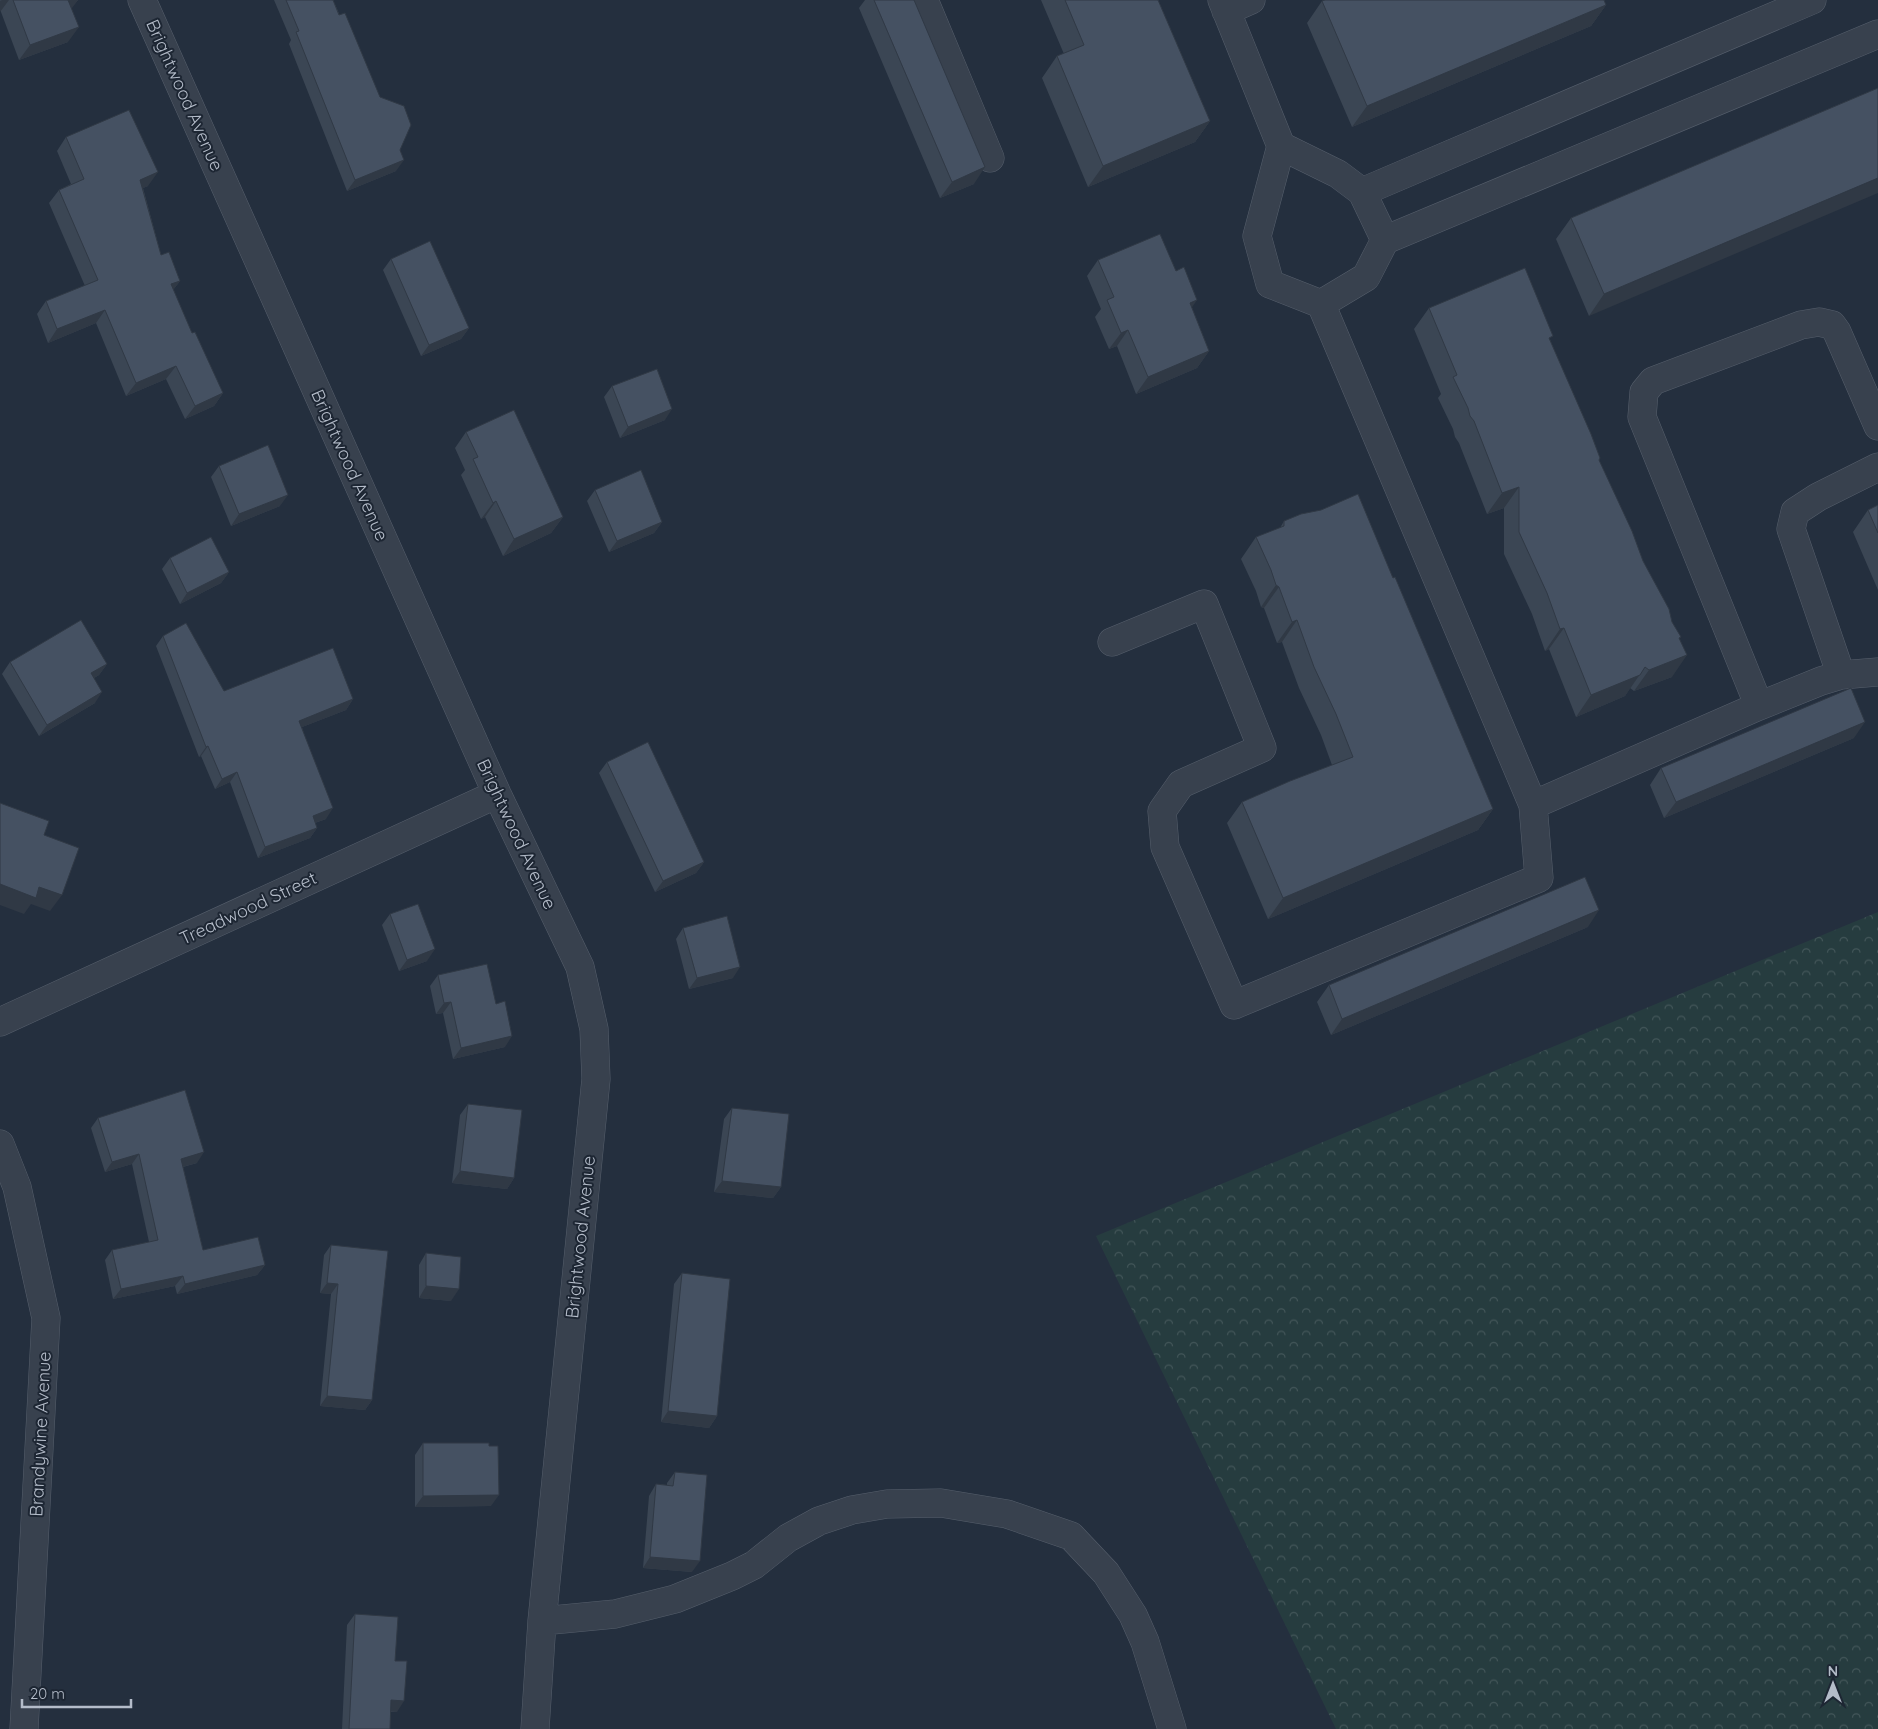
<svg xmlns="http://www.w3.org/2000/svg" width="1878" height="1729" font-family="Quicksand,sans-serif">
	<defs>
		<pattern id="forest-crowns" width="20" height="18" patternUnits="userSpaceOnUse" patternTransform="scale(1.25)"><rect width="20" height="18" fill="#263c3f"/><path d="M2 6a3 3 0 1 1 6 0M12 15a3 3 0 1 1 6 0" fill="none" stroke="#435659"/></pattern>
	</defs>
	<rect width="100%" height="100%" fill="#242f3e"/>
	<path fill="url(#forest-crowns)" d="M 1878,912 L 1878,1729 L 1336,1729 L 1096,1236 Z"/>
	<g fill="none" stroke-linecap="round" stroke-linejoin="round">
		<defs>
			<path id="minor" d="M 142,0 L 497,794 L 580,967 L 594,1029 L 596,1079 L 542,1621 L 535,1729
				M 924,0 L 990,158
				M 1222,0 L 1281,146 L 1257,236 L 1270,284 L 1321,304 L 1533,805 L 1759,706 L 1821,681 L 1841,675 L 1878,672
				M 1226,11 L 1251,0
				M 1281,146 L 1338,174 L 1362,192 L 1385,240
				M 1362,192 L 1812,0
				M 1321,304 L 1366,277 L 1385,240 L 1878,34
				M 1112,642 L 1204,604 L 1262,748 L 1181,784 L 1162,811 L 1165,847 L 1234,1005 L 1539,878 L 1533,805
				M 1841,675 L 1791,529 L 1795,512 L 1818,497 L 1878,467
				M 1759,706 L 1642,417 L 1644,392 L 1653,381 L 1801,325 L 1819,322 L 1832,325 L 1837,332 L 1878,426
				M 0,1022 L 497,794
				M 0,1144 L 17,1187 L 46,1318 L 24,1729
				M 542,1621 L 615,1614 L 675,1599 L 732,1576 L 754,1565 L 788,1538 L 819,1521 L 852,1510 L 887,1504 L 941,1503 L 1007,1514 L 1071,1536 L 1106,1573 L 1133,1615 L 1145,1642 L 1172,1729"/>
		</defs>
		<use href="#minor" stroke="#565f6c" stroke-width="29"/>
		<use href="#minor" stroke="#38414e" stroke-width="28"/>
	</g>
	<path fill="#3b4654" d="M 0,0 L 78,0 L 71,8 L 68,42 L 19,60 L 1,12 Z
		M 274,0 L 333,0 L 400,150 L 396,171 L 347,191 L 289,44 L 291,40 Z
		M 865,0 L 914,0 L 974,184 L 940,198 L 859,8 Z
		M 1041,0 L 1158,0 L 1210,121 L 1195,142 L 1088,187 L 1042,78 L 1057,56 L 1064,54 Z
		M 1322,1 L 1606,5 L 1591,26 L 1352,127 L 1307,23 Z
		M 1878,88 L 1589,316 L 1556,239 L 1571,218 Z
		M 66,137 L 148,186 L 143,188 L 161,255 L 180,281 L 173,290 L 192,333 L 223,393 L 214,406 L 185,419 L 166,379 L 126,396 L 96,323 L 48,343 L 37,314 L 46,301 L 85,286 L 49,203 L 59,190 L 71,184 L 57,151 Z
		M 391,259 L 469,328 L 461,339 L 421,356 L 383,270 Z
		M 1098,260 L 1192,308 L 1209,351 L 1197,368 L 1136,394 L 1117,346 L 1109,349 L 1095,317 L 1101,309 L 1087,276 Z
		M 1429,308 L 1550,340 L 1600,458 L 1599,460 L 1643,561 L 1672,622 L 1679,639 L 1672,677 L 1634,691 L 1630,688 L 1625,696 L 1576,717 L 1549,649 L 1545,651 L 1532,614 L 1504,554 L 1504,508 L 1487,514 L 1459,443 L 1455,437 L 1453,429 L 1438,398 L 1441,394 L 1414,329 Z
		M 612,386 L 665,420 L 620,438 L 604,397 Z
		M 466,432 L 563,517 L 551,533 L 503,556 L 485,517 L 481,519 L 461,475 L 465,470 L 455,448 Z
		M 219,466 L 280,506 L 231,526 L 211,477 Z
		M 595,490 L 662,522 L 654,533 L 609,552 L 587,501 Z
		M 1878,505 L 1878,590 L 1853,532 L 1868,510 Z
		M 1284,521 L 1393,578 L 1493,809 L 1478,830 L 1268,919 L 1227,823 L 1242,802 L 1332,765 L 1321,735 L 1299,688 L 1282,642 L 1277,643 L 1264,608 L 1261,607 L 1256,591 L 1241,559 L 1256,537 L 1280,528 Z
		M 170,558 L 229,572 L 221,583 L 180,604 L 162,569 Z
		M 163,636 L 224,691 L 353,699 L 346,710 L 302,727 L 326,819 L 315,823 L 317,828 L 310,838 L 258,858 L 230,782 L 215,789 L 201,756 L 199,757 L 156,646 Z
		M 10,662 L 107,664 L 99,675 L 94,678 L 95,703 L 39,736 L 2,674 Z
		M 1854,738 L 1664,818 L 1650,785 L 1661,768 Z
		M 607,762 L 704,862 L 696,873 L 655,892 L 599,773 Z
		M 390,914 L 427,961 L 399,971 L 382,925 Z
		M 1588,927 L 1331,1035 L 1317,1002 L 1329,985 Z
		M 683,928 L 733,978 L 689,989 L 676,939 Z
		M 438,975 L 505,1047 L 453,1059 L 443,1013 L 436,1014 L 430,986 Z
		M 468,1104 L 514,1178 L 507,1189 L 452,1183 L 460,1115 Z
		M 732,1108 L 781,1187 L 773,1198 L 714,1192 L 724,1119 Z
		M 98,1118 L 197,1163 L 183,1167 L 203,1250 L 265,1265 L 257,1275 L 177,1294 L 175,1286 L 113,1299 L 105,1260 L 112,1250 L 149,1242 L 132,1164 L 105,1172 L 91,1128 Z
		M 331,1245 L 372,1400 L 365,1410 L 320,1406 L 331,1294 L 320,1293 L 324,1255 Z
		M 426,1253 L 451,1301 L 419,1298 L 419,1265 Z
		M 682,1273 L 717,1416 L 709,1428 L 661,1422 L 674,1284 Z
		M 423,1443 L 491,1506 L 415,1507 L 415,1455 Z
		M 675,1472 L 692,1572 L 643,1568 L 649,1496 L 656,1484 L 667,1485 L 667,1483 Z
		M 355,1614 L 395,1661 L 397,1712 L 390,1712 L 390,1729 L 342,1729 L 347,1625 Z"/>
	<path fill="#303945" d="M 2,0 L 9,0 L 0,12 L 0,1 Z
		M 66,0 L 78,0 L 72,8 L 57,14 Z
		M 1606,5 L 1591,26 L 1352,127 L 1367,106 Z
		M 79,27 L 68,42 L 19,60 L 30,45 Z
		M 1210,121 L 1195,142 L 1088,187 L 1103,166 Z
		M 404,160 L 396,171 L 347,191 L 355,180 Z
		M 985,167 L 974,184 L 940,198 L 952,182 Z
		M 158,172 L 148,186 L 131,193 L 140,180 Z
		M 1878,178 L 1878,193 L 1589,316 L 1604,294 Z
		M 180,281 L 170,294 L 171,284 Z
		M 1197,300 L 1186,316 L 1190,303 Z
		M 105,310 L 96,323 L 48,343 L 57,329 Z
		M 469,328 L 461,339 L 421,356 L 429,345 Z
		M 1128,330 L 1117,346 L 1109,349 L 1121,333 Z
		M 1209,351 L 1197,368 L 1136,394 L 1148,377 Z
		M 176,366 L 166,379 L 126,396 L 136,383 Z
		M 223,393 L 214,406 L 185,419 L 195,406 Z
		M 672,409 L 665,420 L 620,438 L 628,427 Z
		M 1519,487 L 1504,508 L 1487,514 L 1502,493 Z
		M 288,495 L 280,506 L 231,526 L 239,514 Z
		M 496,501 L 485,517 L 481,519 L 493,503 Z
		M 563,517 L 551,533 L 503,556 L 514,539 Z
		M 662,522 L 654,533 L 609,552 L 617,541 Z
		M 229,572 L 221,583 L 180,604 L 187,593 Z
		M 1276,585 L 1279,587 L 1264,608 L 1261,607 Z
		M 1297,620 L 1282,642 L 1277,643 L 1292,622 Z
		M 1564,628 L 1549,649 L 1545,651 L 1560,629 Z
		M 1687,655 L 1672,677 L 1634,691 L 1649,670 Z
		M 107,664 L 99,675 L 83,684 L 91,673 Z
		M 1645,667 L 1625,696 L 1576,717 L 1591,695 Z
		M 102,692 L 95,703 L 39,736 L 47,725 Z
		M 353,699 L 346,710 L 292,731 L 299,721 Z
		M 1865,722 L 1854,738 L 1664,818 L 1676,802 Z
		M 208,746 L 201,756 L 199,757 L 206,747 Z
		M 237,772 L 230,782 L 215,789 L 222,779 Z
		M 333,808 L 326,819 L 305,826 L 313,816 Z
		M 1493,809 L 1478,830 L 1268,919 L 1283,898 Z
		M 317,828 L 310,838 L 258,858 L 265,847 Z
		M 704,862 L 696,873 L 655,892 L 663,881 Z
		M 0,884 L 39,887 L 62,895 L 50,911 L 31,904 L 24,914 L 0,905 Z
		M 1599,910 L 1588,927 L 1331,1035 L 1342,1019 Z
		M 435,949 L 427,961 L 399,971 L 407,960 Z
		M 740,967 L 733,978 L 689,989 L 697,978 Z
		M 451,1002 L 443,1013 L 436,1014 L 444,1003 Z
		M 512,1036 L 505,1047 L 453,1059 L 461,1048 Z
		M 204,1152 L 197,1163 L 174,1169 L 181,1159 Z
		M 139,1154 L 132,1164 L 105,1172 L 112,1162 Z
		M 460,1171 L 514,1178 L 507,1189 L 452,1183 Z
		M 722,1181 L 781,1187 L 773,1198 L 714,1192 Z
		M 265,1265 L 257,1275 L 177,1294 L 185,1284 Z
		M 183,1276 L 175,1286 L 113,1299 L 121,1289 Z
		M 327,1283 L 338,1284 L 331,1294 L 320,1293 Z
		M 426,1286 L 459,1289 L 451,1301 L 419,1298 Z
		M 327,1396 L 372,1400 L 365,1410 L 320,1406 Z
		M 668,1411 L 717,1416 L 709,1428 L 661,1422 Z
		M 499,1495 L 491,1506 L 415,1507 L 423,1496 Z
		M 650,1557 L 700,1561 L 692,1572 L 643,1568 Z
		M 391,1700 L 404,1701 L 397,1712 L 383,1711 Z"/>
	<path fill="#455162" stroke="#303945" d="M 13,0 L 68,0 L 79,27 L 30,45 Z
		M 286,0 L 333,0 L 339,15 L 345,13 L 380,97 L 404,106 L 411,125 L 400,150 L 404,160 L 355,180 L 296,32 L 299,31 Z
		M 874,0 L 914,0 L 985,167 L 952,182 Z
		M 1065,0 L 1158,0 L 1210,121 L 1103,166 L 1057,56 L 1084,45 Z
		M 1325,0 L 1604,0 L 1606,5 L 1367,106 L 1322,1 Z
		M 1878,88 L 1878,178 L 1604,294 L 1571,218 Z
		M 129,110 L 158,172 L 140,180 L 161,255 L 169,252 L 180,281 L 171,284 L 192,333 L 195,332 L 223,393 L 195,406 L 176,366 L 136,383 L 105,310 L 57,329 L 46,301 L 98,280 L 59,190 L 84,179 L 66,137 Z
		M 1160,234 L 1176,271 L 1184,267 L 1197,300 L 1190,303 L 1209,351 L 1148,377 L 1128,330 L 1121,333 L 1107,300 L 1114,297 L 1098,260 Z
		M 430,241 L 469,328 L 429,345 L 391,259 Z
		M 1525,268 L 1553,336 L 1549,338 L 1591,434 L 1600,458 L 1599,460 L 1632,531 L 1643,561 L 1669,609 L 1672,622 L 1681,637 L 1679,638 L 1687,655 L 1649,670 L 1645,667 L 1640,675 L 1591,695 L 1564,628 L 1560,629 L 1547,593 L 1519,532 L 1519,487 L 1502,493 L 1474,421 L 1470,416 L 1468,408 L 1453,377 L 1457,375 L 1429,308 Z
		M 657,369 L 672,409 L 628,427 L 612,386 Z
		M 514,410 L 563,517 L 514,539 L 496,501 L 493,503 L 473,459 L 478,457 L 466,432 Z
		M 268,445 L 288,495 L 239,514 L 219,466 Z
		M 641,470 L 662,522 L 617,541 L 595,490 Z
		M 1358,494 L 1393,578 L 1395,577 L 1493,809 L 1283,898 L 1242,802 L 1290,781 L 1353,757 L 1336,714 L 1314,667 L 1297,620 L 1292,622 L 1279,587 L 1276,585 L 1271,570 L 1256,537 L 1284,526 L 1284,521 L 1301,514 L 1321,510 Z
		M 1878,505 L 1878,533 L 1868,510 Z
		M 211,537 L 229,572 L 187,593 L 170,558 Z
		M 81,620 L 107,664 L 91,673 L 102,692 L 47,725 L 10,662 Z
		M 186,623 L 224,691 L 333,648 L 353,699 L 299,721 L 333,808 L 313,816 L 317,828 L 265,847 L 237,772 L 222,779 L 208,746 L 206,747 L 163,636 Z
		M 1851,688 L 1865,722 L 1676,802 L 1661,768 Z
		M 648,742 L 704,862 L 663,881 L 607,762 Z
		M 0,803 L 49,821 L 44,835 L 79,848 L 62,895 L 39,887 L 36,898 L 0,884 Z
		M 1585,877 L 1599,910 L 1342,1019 L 1329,985 Z
		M 418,904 L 435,949 L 407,960 L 390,914 Z
		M 727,916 L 740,967 L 697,978 L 683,928 Z
		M 487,964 L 496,1004 L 505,1001 L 512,1036 L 461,1048 L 451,1002 L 444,1003 L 438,975 Z
		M 185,1090 L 204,1152 L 181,1159 L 203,1250 L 258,1237 L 265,1265 L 185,1284 L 183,1276 L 121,1289 L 112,1250 L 158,1240 L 139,1154 L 112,1162 L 98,1118 Z
		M 468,1104 L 522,1110 L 514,1178 L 460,1171 Z
		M 732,1108 L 789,1114 L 781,1187 L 722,1181 Z
		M 331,1245 L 388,1251 L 372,1400 L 327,1396 L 338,1284 L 327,1283 Z
		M 426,1253 L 461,1257 L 459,1289 L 426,1286 Z
		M 682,1273 L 730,1279 L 717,1416 L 668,1411 Z
		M 423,1443 L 489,1443 L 489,1446 L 498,1446 L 499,1495 L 423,1496 Z
		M 675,1472 L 707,1475 L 700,1561 L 650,1557 L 656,1484 L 673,1486 Z
		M 355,1614 L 398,1617 L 395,1661 L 407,1661 L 404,1701 L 391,1700 L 390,1729 L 349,1729 Z"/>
	<g text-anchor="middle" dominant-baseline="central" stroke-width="4" stroke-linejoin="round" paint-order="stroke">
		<g font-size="18" fill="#b4bcc9" stroke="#1d2633">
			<text transform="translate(185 95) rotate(66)">Brightwood Avenue</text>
			<text transform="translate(350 465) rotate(66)">Brightwood Avenue</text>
			<text transform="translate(517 834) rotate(65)">Brightwood Avenue</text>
			<text transform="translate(248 908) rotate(-25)">Treadwood Street</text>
			<text transform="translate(580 1237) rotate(-84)">Brightwood Avenue</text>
			<text transform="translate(40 1434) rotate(-87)">Brandywine Avenue</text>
		</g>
	</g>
	<g transform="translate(1833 1684)" stroke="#1d2633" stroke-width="4" paint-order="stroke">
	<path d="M0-4L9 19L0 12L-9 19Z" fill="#b4bcc9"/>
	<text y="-8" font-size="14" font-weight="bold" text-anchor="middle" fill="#b4bcc9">N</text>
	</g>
	<path d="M22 1699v8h109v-8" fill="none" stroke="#b4bcc9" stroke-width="2.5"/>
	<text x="30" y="1699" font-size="15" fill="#b4bcc9" stroke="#1d2633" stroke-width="4" paint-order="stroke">20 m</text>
</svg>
